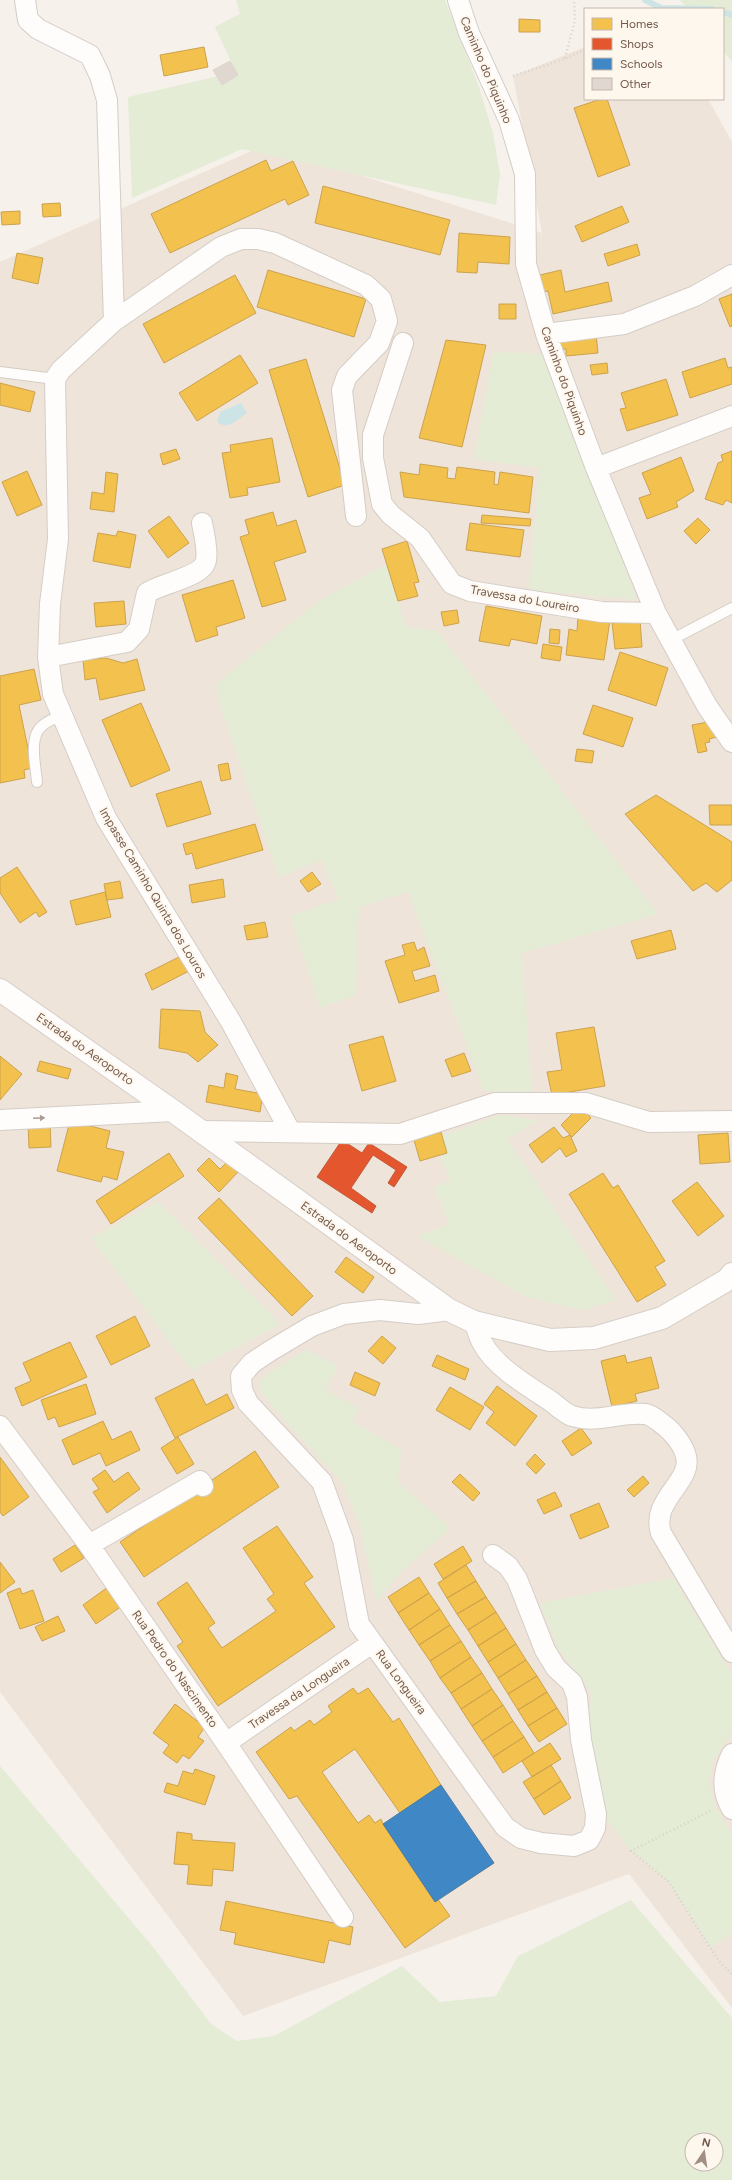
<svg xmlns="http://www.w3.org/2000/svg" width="732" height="2180" font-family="Figtree,sans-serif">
	<rect width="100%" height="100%" fill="#f6f1eb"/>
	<path fill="#efe4d9" d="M 585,47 L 585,99 L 708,99 L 732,142 L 732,2008 L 629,1874 L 243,2016 L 0,1692 L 0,262 L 265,145 L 542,233 L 513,76 Z"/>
	<path fill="#e4ecd6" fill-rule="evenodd" d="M 236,0 L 445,0 L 478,84 L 493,133 L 500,174 L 496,205 L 242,149 L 132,198 L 128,97 L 236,72 L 215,27 L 240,14 Z
		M 680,0 L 732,0 L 732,61 L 723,52 L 723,9 L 688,9 Z
		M 493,352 L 547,354 L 637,600 L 529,590 L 539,468 L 474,459 Z
		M 386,564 L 406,627 L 437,631 L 658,914 L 522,953 L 532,1094 L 484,1091 L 408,892 L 359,907 L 356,995 L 320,1008 L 290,916 L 339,899 L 321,860 L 279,877 L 220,705 L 216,684 L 317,602 Z
		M 500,1115 L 538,1120 L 507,1139 L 616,1300 L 582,1310 L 526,1297 L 417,1236 L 449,1224 L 434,1188 L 450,1180 L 433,1139 Z
		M 158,1202 L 281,1324 L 192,1371 L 91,1238 Z
		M 306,1350 L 338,1366 L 325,1390 L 359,1408 L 352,1421 L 402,1450 L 397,1482 L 451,1528 L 399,1574 L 377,1602 L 359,1524 L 343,1483 L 293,1430 L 261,1392 L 259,1382 L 268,1373 Z
		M 673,1578 L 732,1674 L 732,1731 L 712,1763 L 709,1784 L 716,1808 L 732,1834 L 732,1934 L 710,1947 L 669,1882 L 631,1851 L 606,1818 L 589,1749 L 591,1692 L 558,1648 L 540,1603 Z
		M 0,1766 L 153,1947 L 211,2024 L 237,2041 L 274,2036 L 402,1966 L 440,2002 L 496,1996 L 518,1956 L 631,1900 L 732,2018 L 732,2180 L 0,2180 ZM 692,2140 L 716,2140 L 716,2164 L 692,2164 Z"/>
	<path fill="#cde4e6" d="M 241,403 L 247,413 C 237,419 227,432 217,421 L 220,412 Z"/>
	<path fill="#f2c14e" stroke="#cca24d" d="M 519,19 L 540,20 L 540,32 L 519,32 Z
		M 204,47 L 208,67 L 164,76 L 160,55 Z
		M 601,99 L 607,99 L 630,165 L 598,177 L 574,108 Z
		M 266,160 L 271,171 L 293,161 L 309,195 L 288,205 L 285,199 L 170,253 L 151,214 Z
		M 323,186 L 450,220 L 440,255 L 315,223 Z
		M 60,203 L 61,216 L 43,217 L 42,204 Z
		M 622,206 L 629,222 L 582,242 L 575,226 Z
		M 20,211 L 20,224 L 2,225 L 1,212 Z
		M 459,233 L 510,237 L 509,264 L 478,262 L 477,273 L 457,272 Z
		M 637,244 L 640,255 L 608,266 L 604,254 Z
		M 17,253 L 43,258 L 38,284 L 12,278 Z
		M 268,270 L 366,299 L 354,337 L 257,307 Z
		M 561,270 L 565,292 L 608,282 L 612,301 L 553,314 L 548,291 L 544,292 L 540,275 Z
		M 235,275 L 256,313 L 164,363 L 143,324 Z
		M 732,294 L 732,326 L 730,327 L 719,299 Z
		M 499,304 L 516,304 L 516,319 L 499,319 Z
		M 596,334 L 598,353 L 566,356 L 566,349 L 558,350 L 557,338 Z
		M 446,340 L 486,345 L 462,447 L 419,438 Z
		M 240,355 L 258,383 L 197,421 L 179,393 Z
		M 725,358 L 728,368 L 732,367 L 732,384 L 690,398 L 682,372 Z
		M 306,359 L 345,485 L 308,497 L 269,370 Z
		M 607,363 L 608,373 L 592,375 L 590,365 Z
		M 666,379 L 678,415 L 627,431 L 620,409 L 626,408 L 621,393 Z
		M 0,383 L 35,392 L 30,412 L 0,405 Z
		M 272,438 L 280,482 L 247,488 L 248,495 L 230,498 L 222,453 L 231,452 L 230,445 Z
		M 176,449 L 180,459 L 163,465 L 160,454 Z
		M 732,451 L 732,503 L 726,500 L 723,505 L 705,499 L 718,463 L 723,461 L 721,455 Z
		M 681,457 L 694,491 L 676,502 L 678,507 L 647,519 L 639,498 L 651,494 L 642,473 Z
		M 420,464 L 448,468 L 447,478 L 455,479 L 457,467 L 495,472 L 494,484 L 498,485 L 500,472 L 533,477 L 529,513 L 404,497 L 400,472 L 419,475 Z
		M 27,471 L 42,505 L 17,516 L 2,482 Z
		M 106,472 L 118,474 L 114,512 L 90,509 L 92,492 L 104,494 Z
		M 273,512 L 277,526 L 296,520 L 306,552 L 274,562 L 286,600 L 262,607 L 240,537 L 249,534 L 245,520 Z
		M 482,515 L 531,519 L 530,526 L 481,523 Z
		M 169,516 L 189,543 L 168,558 L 148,531 Z
		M 698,518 L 710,530 L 696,544 L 684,531 Z
		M 470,523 L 524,530 L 520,557 L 466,550 Z
		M 118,531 L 136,535 L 130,568 L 93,561 L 98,533 L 116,536 Z
		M 407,541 L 419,582 L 414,583 L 418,596 L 398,601 L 382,549 Z
		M 233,580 L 245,618 L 216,627 L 218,635 L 196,642 L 182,595 Z
		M 124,601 L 126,624 L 96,627 L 94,603 Z
		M 486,606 L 542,616 L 537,644 L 511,639 L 509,646 L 479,641 Z
		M 457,610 L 459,623 L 444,626 L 441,612 Z
		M 578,616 L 610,620 L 604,660 L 566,655 L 569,629 L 577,631 Z
		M 640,620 L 642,647 L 615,649 L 612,623 Z
		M 550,629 L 560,630 L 559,644 L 549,643 Z
		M 543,644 L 562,647 L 560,661 L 541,658 Z
		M 620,652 L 668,668 L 656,706 L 608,690 Z
		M 106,658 L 123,663 L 137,659 L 145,690 L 100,700 L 96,678 L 85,680 L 83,660 Z
		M 34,669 L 41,700 L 19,705 L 32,768 L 24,770 L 25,778 L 0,783 L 0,676 Z
		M 141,703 L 170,770 L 131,787 L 102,720 Z
		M 593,705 L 633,718 L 623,747 L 583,734 Z
		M 708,722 L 717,737 L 709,739 L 710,742 L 705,743 L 707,751 L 698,753 L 692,725 Z
		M 577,749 L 594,751 L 592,763 L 575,761 Z
		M 228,763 L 231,779 L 221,781 L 218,765 Z
		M 201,781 L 211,814 L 167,827 L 156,794 Z
		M 656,795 L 732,842 L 732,880 L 717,892 L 706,883 L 693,891 L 625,814 Z
		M 709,805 L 732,805 L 732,825 L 710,825 Z
		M 255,824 L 263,850 L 196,869 L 192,853 L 186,855 L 183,844 Z
		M 17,867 L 47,912 L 39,917 L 36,912 L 20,923 L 0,893 L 0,878 Z
		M 312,872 L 321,884 L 308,892 L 300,881 Z
		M 223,879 L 225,897 L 192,903 L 189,885 Z
		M 120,881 L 123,898 L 107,900 L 104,884 Z
		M 105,892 L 111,917 L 76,925 L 70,901 Z
		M 265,922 L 268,937 L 247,940 L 244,926 Z
		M 671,930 L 676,949 L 637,959 L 631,941 Z
		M 414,942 L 417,951 L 424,947 L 430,966 L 412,971 L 415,981 L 435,975 L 439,991 L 399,1003 L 385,961 L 405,955 L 402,945 Z
		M 183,955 L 191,970 L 152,990 L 145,974 Z
		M 161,1009 L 200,1011 L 205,1032 L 218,1045 L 198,1062 L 187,1053 L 159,1048 Z
		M 594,1027 L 605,1086 L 552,1095 L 547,1072 L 562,1070 L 556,1033 Z
		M 383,1036 L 396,1081 L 362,1091 L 349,1045 Z
		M 464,1053 L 471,1071 L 452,1077 L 445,1060 Z
		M 0,1056 L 22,1074 L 0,1100 Z
		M 40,1061 L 71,1069 L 68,1079 L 37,1071 Z
		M 226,1073 L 238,1076 L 235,1089 L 263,1094 L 260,1112 L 206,1102 L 209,1085 L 224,1088 Z
		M 580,1106 L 591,1118 L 572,1137 L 561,1125 Z
		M 70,1121 L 110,1131 L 106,1148 L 124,1152 L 117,1180 L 103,1176 L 101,1182 L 57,1171 Z
		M 50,1122 L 51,1147 L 29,1148 L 28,1123 Z
		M 554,1127 L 563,1138 L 570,1135 L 577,1151 L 566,1157 L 560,1148 L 542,1163 L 529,1145 Z
		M 441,1132 L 447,1153 L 420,1161 L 414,1140 Z
		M 728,1133 L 730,1162 L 700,1164 L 698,1135 Z
		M 169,1153 L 184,1176 L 111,1224 L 96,1201 Z
		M 209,1158 L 220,1169 L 228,1161 L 238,1172 L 219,1192 L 197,1170 Z
		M 603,1173 L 613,1188 L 618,1185 L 665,1261 L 655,1267 L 666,1285 L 637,1302 L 569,1194 Z
		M 697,1182 L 724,1216 L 698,1236 L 672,1201 Z
		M 219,1198 L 313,1296 L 292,1316 L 198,1218 Z
		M 346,1257 L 374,1277 L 363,1293 L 335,1272 Z
		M 135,1316 L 150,1346 L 111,1365 L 96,1336 Z
		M 382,1336 L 396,1348 L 383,1364 L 368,1351 Z
		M 70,1342 L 87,1377 L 22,1406 L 15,1388 L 31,1381 L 23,1363 Z
		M 437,1355 L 469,1369 L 465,1380 L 432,1366 Z
		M 625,1355 L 627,1363 L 651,1357 L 659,1388 L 635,1394 L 637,1401 L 612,1407 L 601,1361 Z
		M 355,1372 L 380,1383 L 375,1396 L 350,1385 Z
		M 193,1379 L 206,1405 L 227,1394 L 234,1408 L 175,1438 L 155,1398 Z
		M 86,1384 L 96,1414 L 59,1427 L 55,1417 L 48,1420 L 41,1400 Z
		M 497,1386 L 537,1416 L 515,1446 L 486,1423 L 494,1412 L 484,1404 Z
		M 450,1387 L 484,1407 L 470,1430 L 436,1410 Z
		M 103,1421 L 112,1440 L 131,1431 L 140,1450 L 106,1466 L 100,1453 L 73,1465 L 62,1440 Z
		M 581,1428 L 592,1443 L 572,1456 L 562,1441 Z
		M 178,1437 L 194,1464 L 177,1474 L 161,1448 Z
		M 255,1451 L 279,1487 L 144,1577 L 120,1542 Z
		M 535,1454 L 545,1464 L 536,1474 L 526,1464 Z
		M 0,1457 L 29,1497 L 3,1516 L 0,1512 Z
		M 105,1470 L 114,1482 L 128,1472 L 140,1489 L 107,1513 L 93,1492 L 99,1489 L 92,1479 Z
		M 460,1474 L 480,1493 L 473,1501 L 452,1482 Z
		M 643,1476 L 649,1483 L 634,1497 L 627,1490 Z
		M 555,1492 L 562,1506 L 544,1514 L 537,1500 Z
		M 599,1503 L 609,1527 L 580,1539 L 570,1515 Z
		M 277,1526 L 313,1577 L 304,1583 L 335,1627 L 218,1706 L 177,1646 L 183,1642 L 157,1603 L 187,1582 L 215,1623 L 208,1628 L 222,1648 L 276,1611 L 267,1599 L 274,1594 L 243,1548 Z
		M 75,1545 L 84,1558 L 61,1572 L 53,1559 Z
		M 463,1546 L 472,1561 L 443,1579 L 434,1564 Z
		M 0,1562 L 15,1582 L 0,1593 Z
		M 466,1565 L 476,1581 L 447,1598 L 438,1583 Z
		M 419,1577 L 429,1593 L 398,1613 L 388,1597 Z
		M 476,1581 L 486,1597 L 457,1614 L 447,1598 Z
		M 108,1587 L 122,1606 L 96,1624 L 83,1605 Z
		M 20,1588 L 22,1594 L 33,1590 L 44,1621 L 20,1629 L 7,1593 Z
		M 429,1593 L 440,1609 L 409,1630 L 398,1613 Z
		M 486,1597 L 496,1612 L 468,1630 L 457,1614 Z
		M 440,1609 L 450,1625 L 419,1645 L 409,1630 Z
		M 496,1612 L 506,1628 L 478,1646 L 468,1630 Z
		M 58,1616 L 65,1631 L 42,1641 L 35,1627 Z
		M 450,1625 L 461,1641 L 430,1661 L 419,1645 Z
		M 506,1628 L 516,1644 L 488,1662 L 478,1646 Z
		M 461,1641 L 471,1657 L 440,1678 L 430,1661 Z
		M 516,1644 L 526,1660 L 498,1678 L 488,1662 Z
		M 471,1657 L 482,1673 L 451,1693 L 440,1678 Z
		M 526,1660 L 537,1676 L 508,1694 L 498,1678 Z
		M 482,1673 L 492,1689 L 461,1709 L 451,1693 Z
		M 537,1676 L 547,1692 L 518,1710 L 508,1694 Z
		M 353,1688 L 358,1694 L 368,1688 L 393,1722 L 399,1718 L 441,1785 L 400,1813 L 355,1749 L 322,1772 L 358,1823 L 369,1815 L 375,1823 L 381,1819 L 383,1824 L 450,1916 L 405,1948 L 297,1796 L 289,1799 L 256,1752 L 291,1727 L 294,1731 L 310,1720 L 314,1725 L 332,1712 L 328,1706 Z
		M 492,1689 L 503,1705 L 472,1726 L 461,1709 Z
		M 547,1692 L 557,1708 L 528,1726 L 518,1710 Z
		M 175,1704 L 205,1727 L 198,1737 L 204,1741 L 189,1759 L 183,1755 L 177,1763 L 163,1753 L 169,1745 L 153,1733 Z
		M 503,1705 L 513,1721 L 482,1741 L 472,1726 Z
		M 557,1708 L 567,1724 L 539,1742 L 528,1726 Z
		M 513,1721 L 524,1737 L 493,1757 L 482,1741 Z
		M 524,1737 L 534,1753 L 503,1773 L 493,1757 Z
		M 550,1743 L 561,1759 L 532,1777 L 522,1761 Z
		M 551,1765 L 561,1781 L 534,1799 L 523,1782 Z
		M 195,1769 L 215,1776 L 205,1805 L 164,1792 L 167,1783 L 178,1786 L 183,1771 L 193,1774 Z
		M 561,1781 L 571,1798 L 544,1815 L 534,1799 Z
		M 177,1832 L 192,1834 L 192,1840 L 235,1843 L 233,1871 L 213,1869 L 212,1886 L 187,1884 L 189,1865 L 174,1864 Z
		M 226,1901 L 353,1927 L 350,1945 L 329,1940 L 324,1963 L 234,1944 L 236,1933 L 220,1930 Z"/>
	<path fill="#e4572e" stroke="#c25837" d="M 342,1140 L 362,1153 L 369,1143 L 407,1167 L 394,1187 L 388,1183 L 396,1170 L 373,1155 L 351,1188 L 376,1206 L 372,1213 L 317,1177 Z"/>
	<path fill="#3f88c5" stroke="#4f7aa1" d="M 441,1785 L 494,1863 L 435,1902 L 383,1824 Z"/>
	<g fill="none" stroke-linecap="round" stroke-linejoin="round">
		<path stroke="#cde4e6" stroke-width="6" d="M 645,0 L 661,8 L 712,9
			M 723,12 L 732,15"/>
	</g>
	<path fill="#e0d7d0" stroke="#dfd5ce" d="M 230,61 L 238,75 L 222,85 L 213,70 Z"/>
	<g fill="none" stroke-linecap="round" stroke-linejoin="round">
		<defs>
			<path id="lane" d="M 0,372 L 55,379
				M 671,640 L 732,608
				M 37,782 C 36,767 28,737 42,726 C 47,721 55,718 62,715"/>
			<path id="street" d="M 25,0 L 28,20 L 38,29 L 90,55 L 100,76 L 107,100 L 114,321
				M 458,0 L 469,33 L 509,120 L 525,174 L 526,264 L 546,334 L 596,468 L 656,613 L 707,706 L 732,742
				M 546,334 L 624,324 L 695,296 L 732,275
				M 403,343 L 373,435 L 373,458 L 382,504 L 391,515 L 420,538 L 452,584 L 470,591 L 602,612 L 656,613
				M 596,468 L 732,416
				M 48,657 L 127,642 L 139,629 L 147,593 C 161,583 204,577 206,560 C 208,549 204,534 202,523
				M 0,1120 L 173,1111
				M 202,1131 L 400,1134 L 495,1103 L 586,1103 L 649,1122 L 732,1121
				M 290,1131 L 231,1022 L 106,818 L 53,694 L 48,657 L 50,604 L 58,539 L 55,379 L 61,370 L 114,321 L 221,247 L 241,239 L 258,239 L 275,243 L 366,285 L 381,299 L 387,321 L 379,343 L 347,376 L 342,390 L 356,516
				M 449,1310 L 418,1314 L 380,1310 L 344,1314 L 312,1326 L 270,1351 L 252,1363 L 241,1376 L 242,1390 L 248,1403 L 322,1482 L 343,1540 L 359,1624 L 476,1787 L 505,1827 L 521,1838 L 541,1843 L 574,1846 L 589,1840 L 595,1828 L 596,1814 L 581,1740 L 577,1697 L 572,1683 L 556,1668 L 545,1650 L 517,1579 L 508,1566 L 493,1555
				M 474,1322 C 477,1329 479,1338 483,1344 C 495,1367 531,1388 552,1402 C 558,1407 566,1414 572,1416 C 599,1424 620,1411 645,1414 C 653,1415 659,1422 665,1426 C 673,1432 682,1444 685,1453 C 696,1481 650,1498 661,1533 L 732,1652
				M 0,1426 L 89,1545 L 226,1743 L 343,1917
				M 89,1545 L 200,1481 L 203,1486
				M 226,1743 L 372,1643
				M 732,1754 C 723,1772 721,1791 732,1809"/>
			<path id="secondary" d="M 0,990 L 173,1111 L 449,1310 L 474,1322 L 550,1340 L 594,1338 L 662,1318 L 727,1280 L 732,1274"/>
		</defs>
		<use href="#lane" stroke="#d4cdc6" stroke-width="12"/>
		<use href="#street" stroke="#d4cdc6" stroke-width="22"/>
		<use href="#secondary" stroke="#d6cec8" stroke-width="24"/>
		<path stroke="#d7d0cb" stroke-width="2.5" stroke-dasharray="1 3" stroke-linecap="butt" d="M 678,9 L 681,7
			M 565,58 L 575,20 L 574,0
			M 513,76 L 565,59 L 585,49
			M 710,1811 L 631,1851 L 669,1882 L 707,1943 L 719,1961 L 732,1974"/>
		<use href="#lane" stroke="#fefdfc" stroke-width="10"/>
		<use href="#street" stroke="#fefdfc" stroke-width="20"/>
		<use href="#secondary" stroke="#fefdfc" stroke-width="22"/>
	</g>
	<defs><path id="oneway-solid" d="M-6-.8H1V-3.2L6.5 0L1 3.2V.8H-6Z"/></defs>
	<use fill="#ab9b92" href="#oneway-solid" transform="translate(39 1118) rotate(-3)"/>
	<g text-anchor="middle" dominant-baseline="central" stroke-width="4" stroke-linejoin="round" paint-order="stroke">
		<g font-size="12" fill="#73594c" stroke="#fef7ed">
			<text transform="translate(486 70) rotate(67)">Caminho do Piquinho</text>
			<text transform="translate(564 381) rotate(70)">Caminho do Piquinho</text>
			<text transform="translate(525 599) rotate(10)">Travessa do Loureiro</text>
			<text transform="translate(153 893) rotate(59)">Impasse Caminho Quinta dos Louros</text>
			<text transform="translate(85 1049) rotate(35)">Estrada do Aeroporto</text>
			<text transform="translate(349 1238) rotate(36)">Estrada do Aeroporto</text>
			<text transform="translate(175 1669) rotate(55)">Rua Pedro do Nascimento</text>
			<text transform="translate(401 1682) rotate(54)">Rua Longueira</text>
			<text transform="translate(299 1693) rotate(-34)">Travessa da Longueira</text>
		</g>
	</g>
	<rect x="584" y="8" width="140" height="92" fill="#fef7ed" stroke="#c6b8ad"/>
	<rect x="592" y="18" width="20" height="12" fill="#f2c14e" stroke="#c6b8ad"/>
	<text x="620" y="28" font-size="12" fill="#73594c">Homes</text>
	<rect x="592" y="38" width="20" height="12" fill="#e4572e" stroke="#c6b8ad"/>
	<text x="620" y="48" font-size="12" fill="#73594c">Shops</text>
	<rect x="592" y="58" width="20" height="12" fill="#3f88c5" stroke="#c6b8ad"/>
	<text x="620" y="68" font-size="12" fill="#73594c">Schools</text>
	<rect x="592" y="78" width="20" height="12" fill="#e0d7d0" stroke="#c6b8ad"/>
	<text x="620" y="88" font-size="12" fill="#73594c">Other</text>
	<g transform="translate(704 2152) rotate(13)"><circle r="19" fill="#fef7ed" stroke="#c6b8ad"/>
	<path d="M0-3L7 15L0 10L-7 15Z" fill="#a18e84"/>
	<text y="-6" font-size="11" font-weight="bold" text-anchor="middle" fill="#73594c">N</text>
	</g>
</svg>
